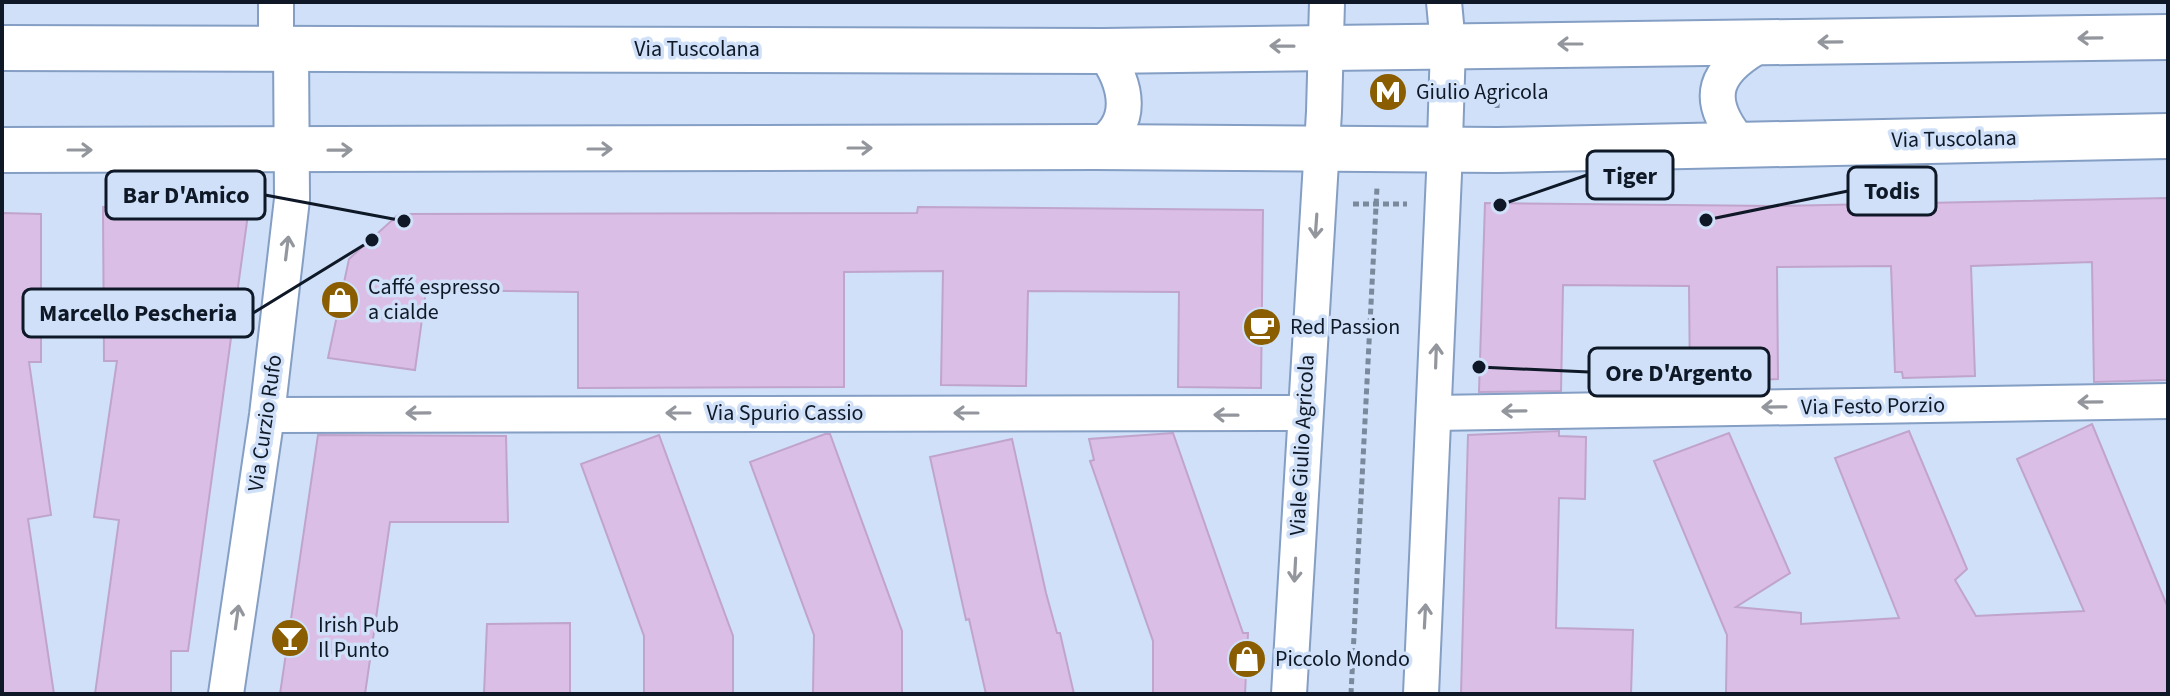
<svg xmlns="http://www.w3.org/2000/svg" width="2170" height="696" font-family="'Source Sans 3',sans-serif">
	<rect width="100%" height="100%" fill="#cfe0f8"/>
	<path fill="#dbbee6" stroke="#c0a4cb" stroke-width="2" d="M 2168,198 L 2168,380 L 2094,382 L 2092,262 L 1971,266 L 1975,376 L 1903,378 L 1902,372 L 1895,372 L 1891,266 L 1777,267 L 1778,379 L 1690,383 L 1689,286 L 1563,285 L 1561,391 L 1479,392 L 1485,203 L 1776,206 Z
		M 103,207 L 249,207 L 188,651 L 171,651 L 171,694 L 95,694 L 119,520 L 94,517 L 117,361 L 104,361 Z
		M 918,207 L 1263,210 L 1261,388 L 1178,387 L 1179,292 L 1028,291 L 1026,386 L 941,385 L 943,271 L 844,272 L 844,387 L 578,388 L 578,292 L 426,290 L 415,370 L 328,358 L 349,259 L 399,214 L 917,213 Z
		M 2,213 L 41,214 L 41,362 L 29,362 L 51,515 L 28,519 L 54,694 L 2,694 Z
		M 2092,424 L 2168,608 L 2168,694 L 1726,694 L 1727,635 L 1654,461 L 1729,433 L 1790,573 L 1736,607 L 1801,613 L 1801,624 L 1899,618 L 1835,458 L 1909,431 L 1967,569 L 1955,580 L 1976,616 L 2084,611 L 2017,459 Z
		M 1559,431 L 1559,436 L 1586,437 L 1585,499 L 1559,498 L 1556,628 L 1633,630 L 1631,694 L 1461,694 L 1468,435 Z
		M 1173,433 L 1243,633 L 1248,633 L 1245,694 L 1153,694 L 1153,641 L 1090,461 L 1094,460 L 1089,439 Z
		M 825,434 L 830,434 L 902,631 L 902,694 L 813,694 L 814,635 L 750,462 Z
		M 318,435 L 506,436 L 508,522 L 390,522 L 365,694 L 280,694 Z
		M 659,435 L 733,636 L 733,694 L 644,694 L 644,636 L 581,464 Z
		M 1012,439 L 1046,593 L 1057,633 L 1060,633 L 1074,694 L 986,694 L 969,619 L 966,620 L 930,457 Z
		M 570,623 L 570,694 L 484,694 L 487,624 Z"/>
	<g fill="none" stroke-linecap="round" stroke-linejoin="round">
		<defs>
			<path id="street" d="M 276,48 L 276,2
				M 1740,143 C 1702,98 1714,70 1764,43
				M 1095,147 C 1137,126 1127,83 1103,51
				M 1434,413 L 2168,401
				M 267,415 L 1304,413
				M 226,694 L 267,415 L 292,199 L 291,48
				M 1289,694 L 1324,112 L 1327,2
				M 1421,694 L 1444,174 L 1448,45 L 1444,2"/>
			<path id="primary" d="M 2,48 L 1103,51 L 2168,37
				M 2,150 L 1095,147 L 1497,150 L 2168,136"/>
		</defs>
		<use href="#street" stroke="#849ec4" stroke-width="38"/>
		<use href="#primary" stroke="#849ec4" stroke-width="48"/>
		<path stroke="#7b899c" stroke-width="5" stroke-dasharray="6 4" stroke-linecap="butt" d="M 1497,108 L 1498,86
			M 1353,204 L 1407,204
			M 1351,694 L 1377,187"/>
		<use href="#street" stroke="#fff" stroke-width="34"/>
		<use href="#primary" stroke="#fff" stroke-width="44"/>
	</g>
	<defs><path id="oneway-shaft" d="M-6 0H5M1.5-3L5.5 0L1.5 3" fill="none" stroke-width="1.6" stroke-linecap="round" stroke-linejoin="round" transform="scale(2)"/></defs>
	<g stroke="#93979d">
		<use href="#oneway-shaft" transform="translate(2090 38) rotate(179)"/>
		<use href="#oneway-shaft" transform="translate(1830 42) rotate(179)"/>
		<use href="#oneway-shaft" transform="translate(1570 44) rotate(180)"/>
		<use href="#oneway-shaft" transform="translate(1282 46) rotate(-179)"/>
		<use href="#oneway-shaft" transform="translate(860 148)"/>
		<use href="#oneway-shaft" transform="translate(600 149)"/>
		<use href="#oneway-shaft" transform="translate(80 150)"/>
		<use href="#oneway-shaft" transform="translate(340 150) rotate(-1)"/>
		<use href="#oneway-shaft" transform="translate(1316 226) rotate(94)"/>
		<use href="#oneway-shaft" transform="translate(287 248) rotate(-83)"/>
		<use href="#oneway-shaft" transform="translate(1436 356) rotate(-88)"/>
		<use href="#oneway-shaft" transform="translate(2090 402) rotate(179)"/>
		<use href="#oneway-shaft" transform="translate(1774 407) rotate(179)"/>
		<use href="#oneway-shaft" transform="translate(1514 411) rotate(179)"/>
		<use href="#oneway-shaft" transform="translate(418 413) rotate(179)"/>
		<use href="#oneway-shaft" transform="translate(678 413) rotate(-180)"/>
		<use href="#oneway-shaft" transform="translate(966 413) rotate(-180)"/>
		<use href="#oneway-shaft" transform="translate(1226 415) rotate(-179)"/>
		<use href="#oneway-shaft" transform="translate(1295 570) rotate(93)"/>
		<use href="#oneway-shaft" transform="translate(1425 616) rotate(-87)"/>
		<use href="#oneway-shaft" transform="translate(237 617) rotate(-82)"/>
	</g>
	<defs>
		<symbol id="metro-disc" viewBox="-11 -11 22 22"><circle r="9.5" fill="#8a5e00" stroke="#cfe0f8"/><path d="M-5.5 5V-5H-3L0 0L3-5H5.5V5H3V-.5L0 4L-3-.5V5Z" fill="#fff"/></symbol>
		<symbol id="shop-disc" viewBox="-11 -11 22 22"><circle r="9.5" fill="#8a5e00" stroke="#cfe0f8"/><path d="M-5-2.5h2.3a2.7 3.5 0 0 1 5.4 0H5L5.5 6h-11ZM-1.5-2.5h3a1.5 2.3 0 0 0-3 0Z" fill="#fff"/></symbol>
		<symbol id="cafe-disc" viewBox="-11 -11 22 22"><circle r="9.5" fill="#8a5e00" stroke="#cfe0f8"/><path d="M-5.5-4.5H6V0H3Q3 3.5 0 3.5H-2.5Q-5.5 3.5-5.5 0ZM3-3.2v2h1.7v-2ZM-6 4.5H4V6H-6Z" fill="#fff"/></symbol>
		<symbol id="bar-disc" viewBox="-11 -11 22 22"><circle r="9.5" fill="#8a5e00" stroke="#cfe0f8"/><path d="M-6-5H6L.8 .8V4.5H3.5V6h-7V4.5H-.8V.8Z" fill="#fff"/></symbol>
	</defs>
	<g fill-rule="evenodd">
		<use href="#metro-disc" x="1366" y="70" width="44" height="44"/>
		<use href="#shop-disc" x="318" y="278" width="44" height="44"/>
		<use href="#cafe-disc" x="1240" y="305" width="44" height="44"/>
		<use href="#bar-disc" x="268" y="616" width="44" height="44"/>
		<use href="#shop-disc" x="1225" y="637" width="44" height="44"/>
	</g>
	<g text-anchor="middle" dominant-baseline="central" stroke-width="7" stroke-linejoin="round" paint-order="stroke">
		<g font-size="22" fill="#0e1826" stroke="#cfe0f8">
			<text x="697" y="49">Via Tuscolana</text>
			<text transform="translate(1954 139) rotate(-1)">Via Tuscolana</text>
			<text transform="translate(1873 406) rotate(-1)">Via Festo Porzio</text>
			<text x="785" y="413">Via Spurio Cassio</text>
			<text transform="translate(265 423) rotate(-82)">Via Curzio Rufo</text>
			<text transform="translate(1302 445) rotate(-87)">Viale Giulio Agricola</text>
		</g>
		<g font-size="22" fill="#0e1826" stroke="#cfe0f8" text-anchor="start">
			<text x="1416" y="92">Giulio Agricola</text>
			<text x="368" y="287">Caffé espresso<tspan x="368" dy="25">a cialde</tspan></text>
			<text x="1290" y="327">Red Passion</text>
			<text x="318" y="625">Irish Pub<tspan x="318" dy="25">Il Punto</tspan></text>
			<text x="1275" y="659">Piccolo Mondo</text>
		</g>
	</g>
	<path fill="none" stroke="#0e1826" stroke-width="3" d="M1500 205L1587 175M1706 220L1848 191M404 221L265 195M372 240L253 313M1479 367L1589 372"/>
	<g fill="#0e1826" stroke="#cfe0f8" stroke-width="3">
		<circle cx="1500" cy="205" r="8"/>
		<circle cx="1706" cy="220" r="8"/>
		<circle cx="404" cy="221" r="8"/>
		<circle cx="372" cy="240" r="8"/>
		<circle cx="1479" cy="367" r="8"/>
	</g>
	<g fill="#cfe0f8" stroke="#0e1826" stroke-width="3">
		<rect x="1587" y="151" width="86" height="48" rx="8"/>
		<rect x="1848" y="167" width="88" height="48" rx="8"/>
		<rect x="106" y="171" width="159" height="48" rx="8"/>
		<rect x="23" y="289" width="230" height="48" rx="8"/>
		<rect x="1589" y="348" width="180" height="48" rx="8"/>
	</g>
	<g font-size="24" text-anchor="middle" font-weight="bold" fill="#0e1826">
		<text x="1630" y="184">Tiger</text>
		<text x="1892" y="199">Todis</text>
		<text x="186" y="203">Bar D'Amico</text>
		<text x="138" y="321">Marcello Pescheria</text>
		<text x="1679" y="381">Ore D'Argento</text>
	</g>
	<rect width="2170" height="696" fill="none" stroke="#0e1826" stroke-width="8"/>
</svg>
